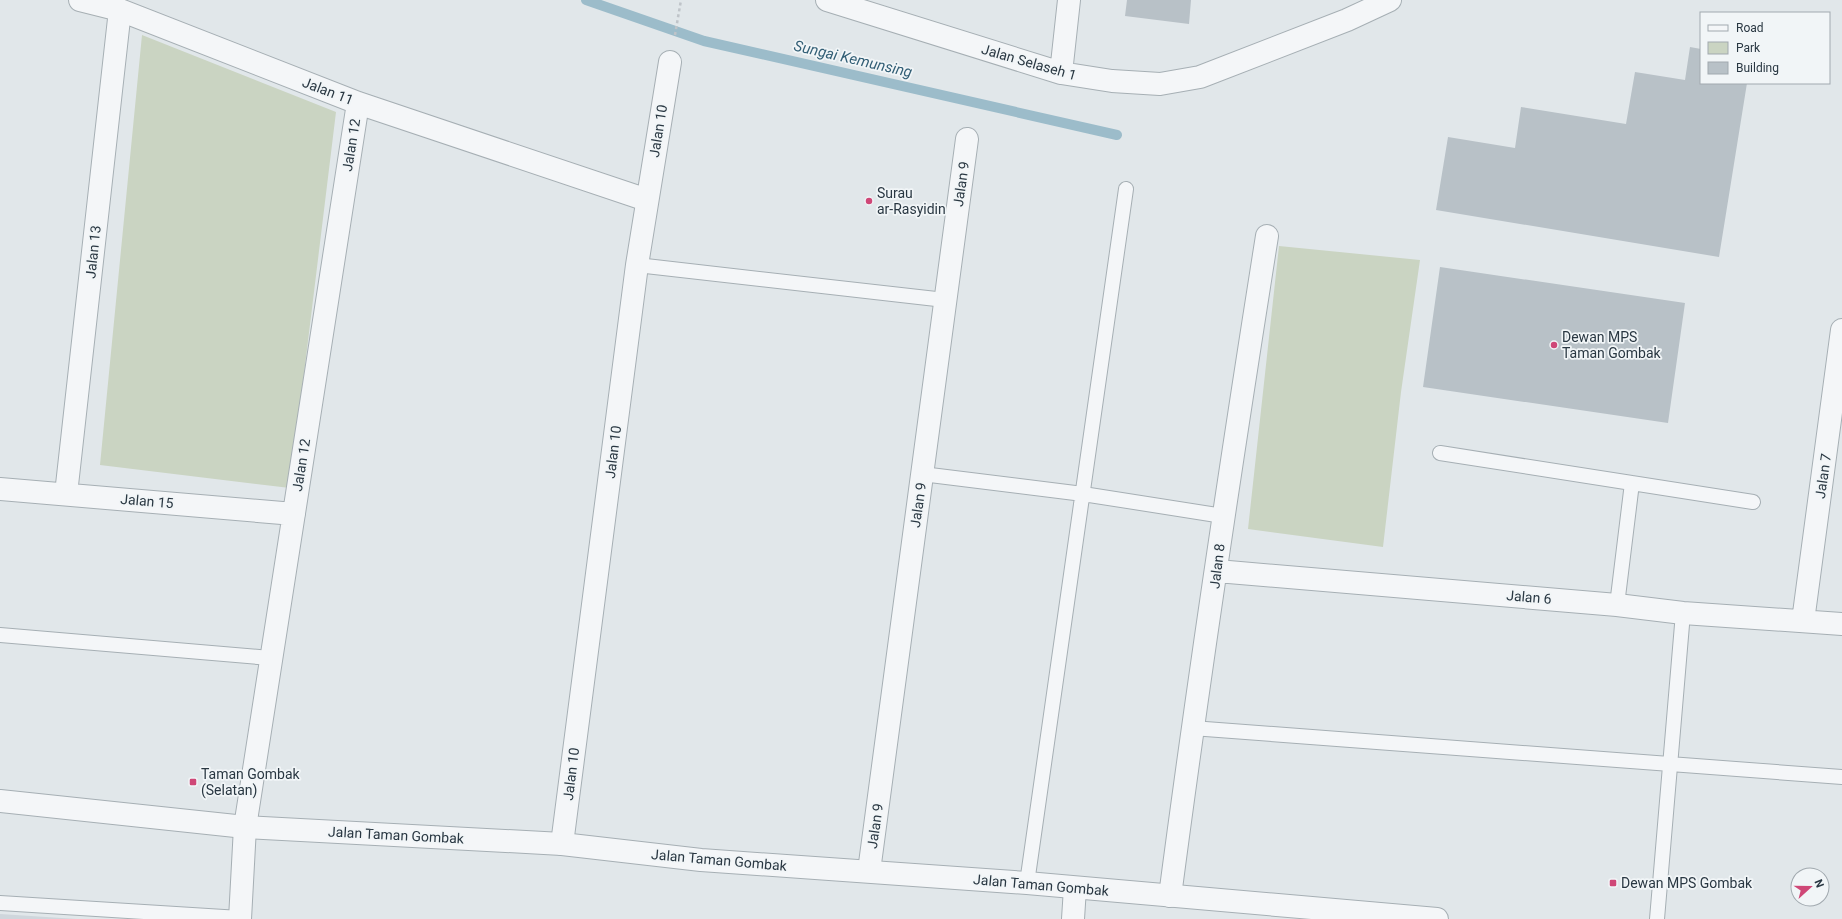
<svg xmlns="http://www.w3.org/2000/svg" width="1842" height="919" font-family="Roboto,sans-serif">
	<rect width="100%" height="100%" fill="#e1e7ea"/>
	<path fill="#cfd6dc" d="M 0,914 L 77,919 L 0,919 Z"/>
	<path fill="#cad4c2" d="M 142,35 L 336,112 L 290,488 L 100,465 Z
		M 1279,246 L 1420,260 L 1401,392 L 1383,547 L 1248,529 Z"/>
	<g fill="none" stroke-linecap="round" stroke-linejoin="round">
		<path stroke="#9cbcca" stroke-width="10" d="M 586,0 L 704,41 L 1117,135"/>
	</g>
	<path fill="#b8c1c7" d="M 1127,0 L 1191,0 L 1189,24 L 1125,16 Z
		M 1690,47 L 1701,49 L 1701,83 L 1747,83 L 1719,257 L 1436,210 L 1448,137 L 1515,148 L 1521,107 L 1626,124 L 1635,72 L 1685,80 Z
		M 1440,267 L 1685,303 L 1668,423 L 1423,387 Z"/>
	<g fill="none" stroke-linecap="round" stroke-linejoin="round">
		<defs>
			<path id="service" d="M 637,265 L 945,300
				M 1440,453 L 1753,502
				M 922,474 L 1083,494 L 1223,516
				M 1617,605 L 1632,483
				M 0,635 L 270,658
				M 1192,728 L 1842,777
				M 1027,883 L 1126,189
				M 0,903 L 240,918
				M 1657,919 L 1683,613"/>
			<path id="minor" d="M 80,0 L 120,10 L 358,103 L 647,200
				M 827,0 L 1061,73 L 1112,81 L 1160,84 L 1200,77 L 1347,20 L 1390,0
				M 1061,73 L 1069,0
				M 0,489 L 294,514
				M 66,494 L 120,10
				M 1217,571 L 1617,605 L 1683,613 L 1842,624
				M 1803,621 L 1842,330
				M 562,844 L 637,265 L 670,62
				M 869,871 L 967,139
				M 1170,896 C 1199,676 1232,456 1267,236
				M 240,919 L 245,827 L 358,103
				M 1073,919 L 1075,888"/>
			<path id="tertiary" d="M 0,801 L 245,827 L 562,844 L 701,860 L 1027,883 L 1437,919"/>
		</defs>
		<use href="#service" stroke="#a6afb4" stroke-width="16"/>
		<use href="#minor" stroke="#a6afb4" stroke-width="24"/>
		<use href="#tertiary" stroke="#a6afb4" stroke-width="24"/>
		<path stroke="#bfc4c9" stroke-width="2.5" stroke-dasharray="3 3" stroke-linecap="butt" d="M 675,35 L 681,0"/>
		<use href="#service" stroke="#f4f6f8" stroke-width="14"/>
		<use href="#minor" stroke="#f4f6f8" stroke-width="22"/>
		<use href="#tertiary" stroke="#f4f6f8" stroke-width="22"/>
	</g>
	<g fill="#cf4777" stroke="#f1f5f7" stroke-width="1.5">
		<circle cx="869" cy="201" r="4"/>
		<circle cx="1554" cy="345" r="4"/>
		<rect x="189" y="778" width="8" height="8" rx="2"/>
		<rect x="1609" y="879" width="8" height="8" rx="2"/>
	</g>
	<g text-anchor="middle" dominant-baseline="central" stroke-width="3.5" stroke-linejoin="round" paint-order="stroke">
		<g font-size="14" fill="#293742" stroke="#f1f5f7">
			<text transform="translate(1029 62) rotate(16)">Jalan Selaseh 1</text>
			<text transform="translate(328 91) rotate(21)">Jalan 11</text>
			<text transform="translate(658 131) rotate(-81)">Jalan 10</text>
			<text transform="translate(351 145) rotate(-81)">Jalan 12</text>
			<text transform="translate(961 184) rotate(-82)">Jalan 9</text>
			<text transform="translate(93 252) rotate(-84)">Jalan 13</text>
			<text transform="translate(613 452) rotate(-83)">Jalan 10</text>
			<text transform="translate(301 465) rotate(-81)">Jalan 12</text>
			<text transform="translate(1823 476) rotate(-82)">Jalan 7</text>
			<text transform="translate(147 501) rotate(5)">Jalan 15</text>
			<text transform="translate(918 505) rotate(-82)">Jalan 9</text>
			<text transform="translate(1217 566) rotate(-83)">Jalan 8</text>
			<text transform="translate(1529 597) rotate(5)">Jalan 6</text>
			<text transform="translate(571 774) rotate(-83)">Jalan 10</text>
			<text transform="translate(875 826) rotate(-82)">Jalan 9</text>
			<text transform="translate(396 835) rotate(3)">Jalan Taman Gombak</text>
			<text transform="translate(719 860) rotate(5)">Jalan Taman Gombak</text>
			<text transform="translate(1041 885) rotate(5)">Jalan Taman Gombak</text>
		</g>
		<g font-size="14" fill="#293742" stroke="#f1f5f7" text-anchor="start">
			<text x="877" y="193">Surau<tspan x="877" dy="16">ar-Rasyidin</tspan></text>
			<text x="1562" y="337">Dewan MPS<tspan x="1562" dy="16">Taman Gombak</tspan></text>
			<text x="201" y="774">Taman Gombak<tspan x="201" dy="16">(Selatan)</tspan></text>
			<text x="1621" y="883">Dewan MPS Gombak</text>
		</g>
		<g font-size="15" font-style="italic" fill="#335f76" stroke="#f1f5f7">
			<text transform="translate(853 59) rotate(13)">Sungai Kemunsing</text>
		</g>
	</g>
	<rect x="1700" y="12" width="130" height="72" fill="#f1f5f7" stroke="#a1a9af"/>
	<rect x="1708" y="25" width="20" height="6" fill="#f4f6f8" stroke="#a1a9af"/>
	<text x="1736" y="32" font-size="12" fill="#293742">Road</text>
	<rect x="1708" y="42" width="20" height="12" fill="#cad4c2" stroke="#a1a9af"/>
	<text x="1736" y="52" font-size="12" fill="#293742">Park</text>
	<rect x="1708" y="62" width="20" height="12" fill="#b8c1c7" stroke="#a1a9af"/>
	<text x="1736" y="72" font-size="12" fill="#293742">Building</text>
	<g transform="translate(1810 887) rotate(69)"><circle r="19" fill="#f1f5f7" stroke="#a1a9af"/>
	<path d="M0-3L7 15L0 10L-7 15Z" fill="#cf4777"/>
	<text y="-6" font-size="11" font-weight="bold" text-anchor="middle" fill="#293742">N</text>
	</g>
</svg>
